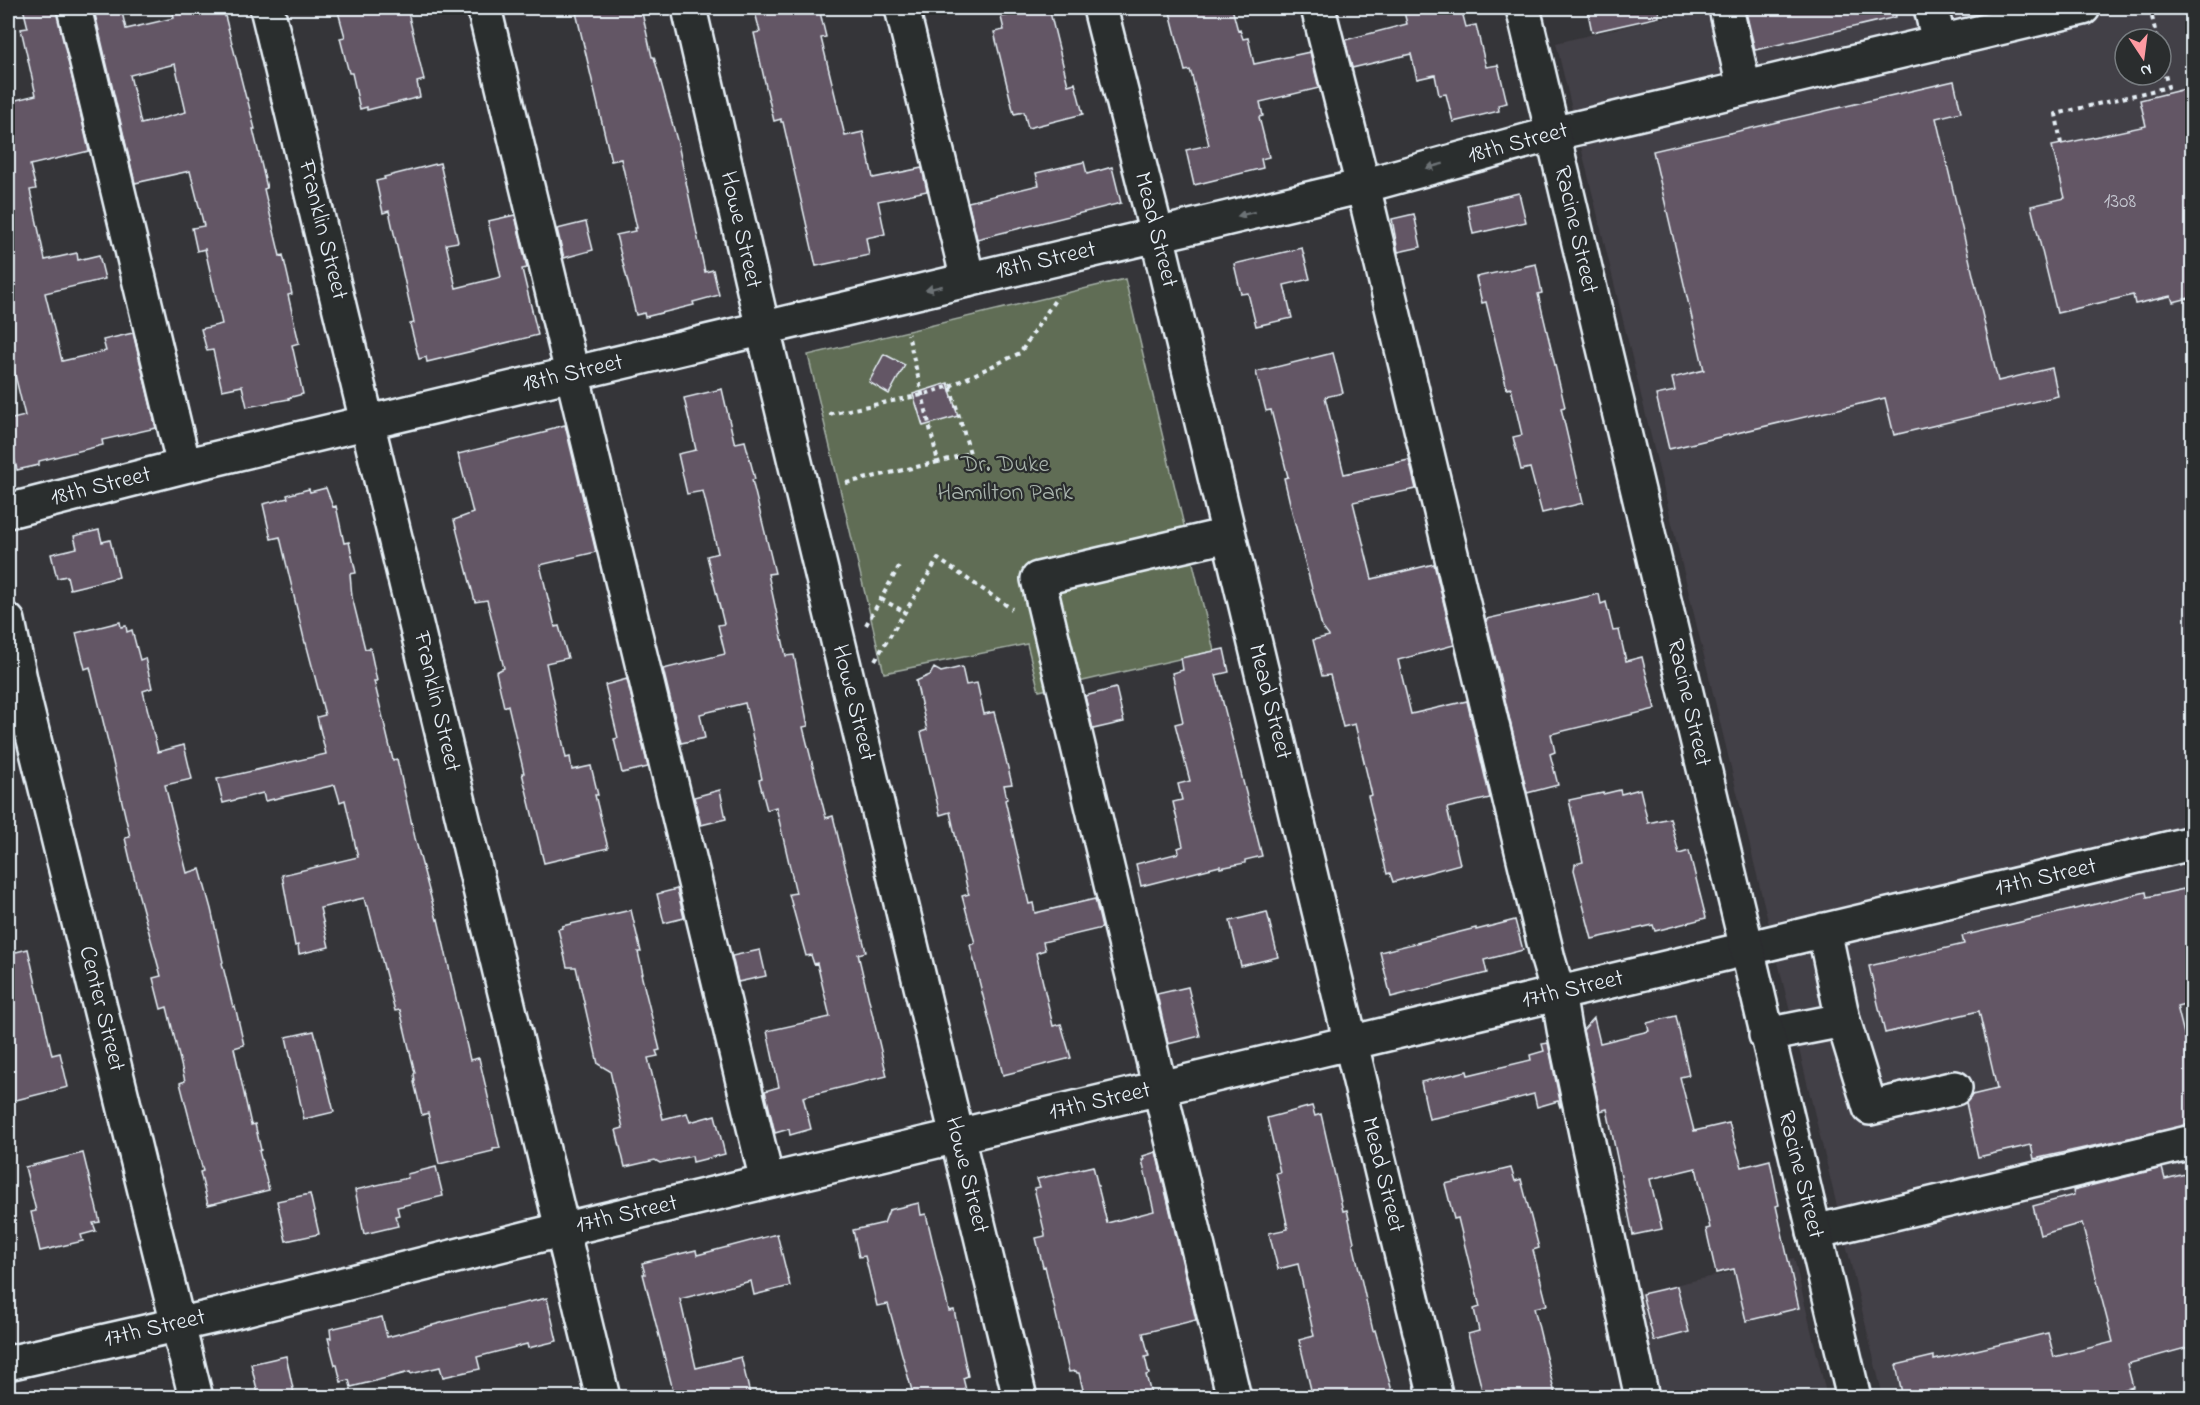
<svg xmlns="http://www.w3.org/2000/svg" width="2200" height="1405" font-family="'Indie Flower',sans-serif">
	<rect width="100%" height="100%" fill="#353539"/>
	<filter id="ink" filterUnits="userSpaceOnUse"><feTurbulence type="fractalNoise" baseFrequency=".0167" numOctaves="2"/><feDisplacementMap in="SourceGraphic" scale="12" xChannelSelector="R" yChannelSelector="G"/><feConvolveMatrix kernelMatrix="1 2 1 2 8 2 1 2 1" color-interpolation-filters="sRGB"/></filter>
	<g filter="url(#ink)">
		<path fill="#433f46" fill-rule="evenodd" d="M 1703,8 L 2192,8 L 2192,1397 L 1883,1397 L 1556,43 ZM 2125,39 L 2161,39 L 2161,75 L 2125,75 Z
			M 1794,1258 L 1827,1397 L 1656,1397 L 1630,1295 Z"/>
		<path fill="#606d55" stroke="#a4afa6" stroke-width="1.5" d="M 1125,279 L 1214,651 L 1039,691 L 1027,644 L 884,673 L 808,355 Z"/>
		<path fill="#635765" stroke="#e8f1f8" stroke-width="1.5" fill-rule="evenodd" d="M 23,8 L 56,8 L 89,151 L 30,165 L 36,189 L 30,190 L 45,260 L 77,253 L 78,260 L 99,255 L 105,279 L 45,293 L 62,361 L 106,351 L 103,340 L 133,333 L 156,428 L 102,440 L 103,445 L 39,461 L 39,465 L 17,470 L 8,433 L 8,420 L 25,416 L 8,346 L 8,102 L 36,95 L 21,29 L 28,28 Z
			M 102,8 L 121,8 L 126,29 L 174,18 L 172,8 L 223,8 L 246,98 L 247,98 L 255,129 L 253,129 L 267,188 L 264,189 L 280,256 L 283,255 L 292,294 L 288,295 L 299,343 L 292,345 L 303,394 L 288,398 L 289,399 L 247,407 L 242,386 L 222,390 L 213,350 L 207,351 L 201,329 L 222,324 L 205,249 L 197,251 L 192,228 L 204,226 L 190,171 L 135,183 L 94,10 ZM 175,64 L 186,112 L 141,124 L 130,75 Z
			M 337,8 L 407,8 L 424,80 L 417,82 L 420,97 L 367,110 L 367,107 L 360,109 L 352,73 L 349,73 L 340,38 L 345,37 Z
			M 575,8 L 641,8 L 652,57 L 654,57 L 678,144 L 705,272 L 713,270 L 719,295 L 693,302 L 694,305 L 645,317 L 644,313 L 636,315 L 616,235 L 635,231 L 634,228 L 637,228 L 621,159 L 611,161 Z
			M 754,8 L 819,8 L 826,37 L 821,38 L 845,136 L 863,132 L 873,178 L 922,168 L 927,191 L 878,201 L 885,234 L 866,238 L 869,255 L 816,266 L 783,122 L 781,122 L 781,119 L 774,121 L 766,87 L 754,33 L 760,32 Z
			M 1040,8 L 1049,8 L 1068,85 L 1075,83 L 1083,114 L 1028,128 L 1024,112 L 1014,114 L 994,32 L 1004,30 L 1001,17 Z
			M 1169,8 L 1232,8 L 1238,31 L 1240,30 L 1243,39 L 1248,38 L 1254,64 L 1310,52 L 1319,88 L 1260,102 L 1263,116 L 1259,117 L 1269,157 L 1261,159 L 1263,168 L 1194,185 L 1186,150 L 1209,145 L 1192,76 L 1190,70 L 1185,71 Z
			M 1403,8 L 1461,8 L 1466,27 L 1476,25 L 1486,67 L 1498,65 L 1507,103 L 1498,105 L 1499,111 L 1453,122 L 1446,94 L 1439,95 L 1435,75 L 1417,79 L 1411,54 L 1352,68 L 1345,40 L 1407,24 Z
			M 1587,8 L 1658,8 L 1659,17 L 1592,32 Z
			M 1745,8 L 1895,8 L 1896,17 L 1755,50 Z
			M 1954,81 L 1961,112 L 1936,118 L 1998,381 L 2052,368 L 2058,396 L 1894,435 L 1885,398 L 1669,449 L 1656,395 L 1675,391 L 1672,378 L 1704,370 L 1653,151 Z
			M 2193,87 L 2193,297 L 2173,302 L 2171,296 L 2135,304 L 2133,295 L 2057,313 L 2031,206 L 2065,198 L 2052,146 L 2146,126 L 2140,100 Z
			M 1084,162 L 1087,174 L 1112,167 L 1121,203 L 977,239 L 968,202 L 1039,185 L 1036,173 Z
			M 440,163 L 458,242 L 446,244 L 456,288 L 501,277 L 488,221 L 515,215 L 527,268 L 522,269 L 538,335 L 427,362 L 426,357 L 419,359 L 410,324 L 414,323 L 389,211 L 383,213 L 376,181 L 385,179 L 384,177 Z
			M 1519,193 L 1526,222 L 1473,234 L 1467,205 Z
			M 1414,214 L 1421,247 L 1398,252 L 1392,219 Z
			M 586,222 L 593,250 L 564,258 L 557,229 Z
			M 1302,248 L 1310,279 L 1284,285 L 1292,318 L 1256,326 L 1248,293 L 1241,294 L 1234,264 Z
			M 1536,264 L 1542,293 L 1538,294 L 1565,407 L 1561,408 L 1583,503 L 1542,513 L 1530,468 L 1521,470 L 1513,437 L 1522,435 L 1511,388 L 1507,389 L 1486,302 L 1482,303 L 1476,277 Z
			M 1333,353 L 1343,393 L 1325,397 L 1344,474 L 1409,460 L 1416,489 L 1353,502 L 1372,579 L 1434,564 L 1454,645 L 1398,660 L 1411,714 L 1467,701 L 1490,798 L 1447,808 L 1460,864 L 1393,882 L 1390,873 L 1387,874 L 1368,796 L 1372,795 L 1355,724 L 1343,727 L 1330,675 L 1322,676 L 1313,640 L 1329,636 L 1322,627 L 1293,516 L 1284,478 L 1288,477 L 1271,410 L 1266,411 L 1256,372 Z
			M 884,354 L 905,365 L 889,394 L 869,382 Z
			M 948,383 L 958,416 L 923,426 L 913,394 Z
			M 722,389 L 734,441 L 736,443 L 745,441 L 755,479 L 752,480 L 775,573 L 768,574 L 786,656 L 794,655 L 808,726 L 803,727 L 826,818 L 833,816 L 866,952 L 858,954 L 887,1076 L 803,1097 L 811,1129 L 790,1135 L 789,1129 L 775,1133 L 765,1091 L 779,1087 L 767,1031 L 830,1017 L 817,963 L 814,964 L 811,955 L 806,956 L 789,894 L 796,893 L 776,807 L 767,810 L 759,780 L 762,779 L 745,703 L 700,714 L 705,738 L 681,743 L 663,669 L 725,654 L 718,625 L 724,624 L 707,556 L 718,553 L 703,491 L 687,494 L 678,454 L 696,450 L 684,398 Z
			M 565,425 L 596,552 L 540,565 L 555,627 L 559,626 L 568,658 L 546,663 L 566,758 L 570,757 L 572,770 L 591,766 L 598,795 L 595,795 L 608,848 L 544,863 L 522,773 L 524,773 L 508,705 L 504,707 L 496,672 L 504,668 L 487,600 L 475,602 L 454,520 L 473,513 L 458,454 L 547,432 L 546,430 Z
			M 326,488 L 333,507 L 336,506 L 344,543 L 349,542 L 356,573 L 350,574 L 352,597 L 365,649 L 370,648 L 377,681 L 374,681 L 393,760 L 397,759 L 415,838 L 437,920 L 438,919 L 470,1060 L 479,1058 L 500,1148 L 493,1149 L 493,1151 L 439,1164 L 428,1113 L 422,1115 L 414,1082 L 415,1081 L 414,1074 L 415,1073 L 400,1010 L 395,1011 L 368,906 L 366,906 L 364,898 L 320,908 L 329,947 L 299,954 L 298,945 L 295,946 L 282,875 L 358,857 L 345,800 L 340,802 L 335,785 L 265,801 L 263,793 L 223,803 L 217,779 L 326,754 L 317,717 L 325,715 L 306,643 L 305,643 L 280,537 L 271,539 L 263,504 L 288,498 L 287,495 L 309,489 L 310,492 Z
			M 99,530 L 102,542 L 110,540 L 119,577 L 70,589 L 67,576 L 57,578 L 51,554 L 77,548 L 74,536 Z
			M 1599,594 L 1601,604 L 1606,602 L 1613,631 L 1619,630 L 1626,661 L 1642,657 L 1655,709 L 1551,734 L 1555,752 L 1550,754 L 1558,785 L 1527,793 L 1486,619 Z
			M 120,622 L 121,627 L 126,626 L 127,632 L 132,630 L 140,660 L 145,658 L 152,688 L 143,691 L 158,752 L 184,745 L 192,779 L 165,785 L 187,873 L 200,869 L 211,909 L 223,962 L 222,963 L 233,1007 L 235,1006 L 244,1045 L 234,1048 L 251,1125 L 255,1124 L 261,1150 L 259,1151 L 269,1190 L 208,1205 L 200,1172 L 203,1171 L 180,1083 L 185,1081 L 167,1007 L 161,1009 L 153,978 L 161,976 L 137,889 L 125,838 L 130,837 L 112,758 L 90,667 L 85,669 L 76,633 Z
			M 1224,649 L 1229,672 L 1216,675 L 1262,856 L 1245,860 L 1245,863 L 1220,868 L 1220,866 L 1141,886 L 1136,864 L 1179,853 L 1178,848 L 1183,846 L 1173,802 L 1182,800 L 1178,784 L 1190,781 L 1175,724 L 1183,722 L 1172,673 L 1183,670 L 1181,658 Z
			M 962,667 L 966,685 L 977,683 L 984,714 L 994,712 L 1012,784 L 1004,785 L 1007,799 L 1005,800 L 1029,904 L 1033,903 L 1035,913 L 1095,899 L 1102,928 L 1043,942 L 1045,950 L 1036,953 L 1053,1026 L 1061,1024 L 1071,1058 L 1003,1075 L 970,945 L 975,943 L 962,896 L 969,894 L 968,892 L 950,812 L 940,815 L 921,732 L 927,730 L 916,681 L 930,675 L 934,668 L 941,672 Z
			M 627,679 L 648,767 L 622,773 L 614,739 L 618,738 L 605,685 Z
			M 1116,688 L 1124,722 L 1093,729 L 1085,696 Z
			M 1640,789 L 1648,823 L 1670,818 L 1679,854 L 1689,851 L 1706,918 L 1655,931 L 1653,925 L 1592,939 L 1574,870 L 1575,864 L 1583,862 L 1569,800 L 1603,793 L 1603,794 L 1620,790 L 1621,794 Z
			M 720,790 L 726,819 L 701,825 L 694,797 Z
			M 2193,887 L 2193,1002 L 2177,1006 L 2193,1070 L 2193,1124 L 2034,1159 L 2031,1145 L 1978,1157 L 1966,1103 L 1972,1095 L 1997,1089 L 1979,1011 L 1885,1033 L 1869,966 L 1964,944 L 1962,936 L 2146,892 L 2147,897 Z
			M 677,889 L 684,918 L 664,923 L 657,894 Z
			M 631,910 L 641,952 L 638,952 L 643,974 L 641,974 L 660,1050 L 656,1051 L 658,1056 L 648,1058 L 663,1119 L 687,1113 L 690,1122 L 715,1115 L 725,1154 L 693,1162 L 692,1156 L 660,1163 L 655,1160 L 625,1167 L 616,1130 L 623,1128 L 610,1071 L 598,1064 L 576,967 L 567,967 L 558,929 L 563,928 L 562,926 Z
			M 1267,912 L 1278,957 L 1241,966 L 1230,921 Z
			M 1515,920 L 1523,950 L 1484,960 L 1487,973 L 1391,997 L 1380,952 L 1476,928 L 1476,930 Z
			M 28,949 L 52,1055 L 60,1053 L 68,1087 L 8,1102 L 8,954 Z
			M 760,950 L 766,976 L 738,982 L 732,956 Z
			M 1188,987 L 1200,1036 L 1168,1044 L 1157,994 Z
			M 1676,1016 L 1689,1075 L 1680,1077 L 1694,1131 L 1729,1123 L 1742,1167 L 1770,1160 L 1779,1205 L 1776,1206 L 1799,1308 L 1746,1321 L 1734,1269 L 1716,1273 L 1706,1229 L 1710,1228 L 1696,1168 L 1650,1179 L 1662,1229 L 1633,1235 L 1607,1109 L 1600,1111 L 1583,1030 L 1594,1018 L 1600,1043 L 1649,1031 L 1647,1023 Z
			M 314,1031 L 334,1112 L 304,1119 L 286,1037 Z
			M 1548,1043 L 1561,1106 L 1560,1107 L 1558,1101 L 1537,1107 L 1534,1094 L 1477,1109 L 1429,1119 L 1421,1082 L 1467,1071 L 1468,1075 L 1531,1060 L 1530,1055 L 1544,1051 L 1542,1044 Z
			M 1312,1106 L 1315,1116 L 1321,1114 L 1343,1211 L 1347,1210 L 1354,1242 L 1353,1243 L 1373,1331 L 1375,1330 L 1394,1398 L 1313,1398 L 1299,1340 L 1314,1336 L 1298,1264 L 1278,1269 L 1269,1233 L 1288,1229 L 1276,1173 L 1280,1172 L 1267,1118 Z
			M 1156,1152 L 1196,1320 L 1143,1333 L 1149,1356 L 1145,1357 L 1149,1374 L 1146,1375 L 1152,1398 L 1085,1398 L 1079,1373 L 1077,1373 L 1076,1371 L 1069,1372 L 1045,1266 L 1043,1267 L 1036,1238 L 1045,1236 L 1045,1234 L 1034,1188 L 1040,1187 L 1037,1179 L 1093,1166 L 1107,1223 L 1154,1211 L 1142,1160 L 1144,1160 L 1143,1156 Z
			M 83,1153 L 100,1222 L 93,1223 L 96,1231 L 81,1235 L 83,1241 L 40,1251 L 31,1212 L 36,1211 L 25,1167 Z
			M 436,1167 L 443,1196 L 397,1207 L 399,1215 L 395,1216 L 398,1226 L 364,1234 L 355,1190 L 408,1178 L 407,1174 Z
			M 1511,1168 L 1515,1181 L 1521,1179 L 1539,1248 L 1533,1250 L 1547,1305 L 1534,1308 L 1556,1398 L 1484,1398 L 1468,1334 L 1479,1331 L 1474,1309 L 1480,1307 L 1458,1218 L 1454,1219 L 1445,1184 Z
			M 2162,1168 L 2165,1179 L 2193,1172 L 2193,1346 L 2127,1364 L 2133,1387 L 2093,1398 L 1903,1398 L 1896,1365 L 1934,1356 L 1934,1360 L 2048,1333 L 2054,1357 L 2113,1342 L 2082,1223 L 2040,1235 L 2033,1206 L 2074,1195 L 2073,1190 Z
			M 310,1194 L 319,1234 L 286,1241 L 277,1201 Z
			M 919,1203 L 921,1215 L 926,1214 L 949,1311 L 954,1310 L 968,1376 L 963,1378 L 968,1398 L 914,1398 L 888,1304 L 877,1306 L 865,1256 L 859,1257 L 853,1230 L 884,1223 L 889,1210 Z
			M 777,1234 L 790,1286 L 754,1295 L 751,1281 L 680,1299 L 696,1368 L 741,1357 L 751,1398 L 675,1398 L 643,1274 L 645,1274 L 642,1263 L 696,1250 L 697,1255 Z
			M 1677,1286 L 1689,1332 L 1654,1341 L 1642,1294 Z
			M 547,1298 L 557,1341 L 528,1348 L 527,1344 L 477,1357 L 480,1369 L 443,1377 L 440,1367 L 411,1374 L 410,1372 L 351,1387 L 349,1380 L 341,1382 L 337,1365 L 335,1365 L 328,1338 L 331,1338 L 330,1329 L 382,1317 L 387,1337 L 479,1313 Z
			M 286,1356 L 295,1398 L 259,1398 L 251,1364 Z"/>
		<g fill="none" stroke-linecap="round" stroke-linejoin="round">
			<defs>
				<path id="minor" d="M 74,8 L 184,466
					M 267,8 L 603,1398
					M 484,8 L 767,1181
					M 689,8 L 763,329 L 1020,1398
					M 902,8 L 968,280
					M 1100,8 L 1157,235 L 1436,1398
					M 1318,8 L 1363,186 L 1548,959 L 1558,993 L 1564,1029 L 1642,1398
					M 1726,8 L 1744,88
					M 1931,8 L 1939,42
					M 8,511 L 184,466 L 1363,186 L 1552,134 L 2083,8
					M 1228,535 L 1038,579 L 1234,1398
					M 8,621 L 25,703 L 196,1398
					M 1824,930 L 1843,1020 L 1870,1108 L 1955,1088
					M 1766,1035 L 1843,1020
					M 1814,1232 L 2192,1142
					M 8,1363 L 216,1316 L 536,1236 L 2192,843"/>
				<path id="major" d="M 1523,8 L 1854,1398"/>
			</defs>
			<use href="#minor" stroke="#e8f1f8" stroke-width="38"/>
			<use href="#major" stroke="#e8f1f8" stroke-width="38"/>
			<path stroke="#e8f1f8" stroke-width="4" stroke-dasharray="4.5 4.5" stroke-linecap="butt" d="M 2150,8 L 2157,39
				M 2061,144 L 2056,114 L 2168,87 L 2161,58
				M 950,386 L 1020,353 L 1057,297
				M 829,414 L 922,395 L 950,386 L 970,453 L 938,462
				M 846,483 L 938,462 L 908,334
				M 881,599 L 905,612
				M 866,625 L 901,563
				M 875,660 L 938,559 L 1012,609"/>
			<use href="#minor" stroke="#2a2d2e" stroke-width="33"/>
			<use href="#major" stroke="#2a2d2e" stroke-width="33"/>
		</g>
		<defs><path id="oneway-solid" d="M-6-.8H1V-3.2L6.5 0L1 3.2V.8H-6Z" transform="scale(1.5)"/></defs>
		<g fill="#6c7275">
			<use href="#oneway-solid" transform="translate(1435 166) rotate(165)"/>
			<use href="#oneway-solid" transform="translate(1246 214) rotate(166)"/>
			<use href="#oneway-solid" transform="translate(934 288) rotate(167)"/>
		</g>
	</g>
	<g text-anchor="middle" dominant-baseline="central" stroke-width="4.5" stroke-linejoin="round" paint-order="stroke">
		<g font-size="21" fill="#c7cad3">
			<text x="2120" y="202">1308</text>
		</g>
		<g font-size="24" fill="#e8f1f8" stroke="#2a2d2e">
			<text transform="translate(1518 144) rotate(-15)">18th Street</text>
			<text transform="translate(322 230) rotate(76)">Franklin Street</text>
			<text transform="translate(740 230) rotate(77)">Howe Street</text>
			<text transform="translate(1155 230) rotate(76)">Mead Street</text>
			<text transform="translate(1575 230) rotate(77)">Racine Street</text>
			<text transform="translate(1046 261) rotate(-13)">18th Street</text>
			<text transform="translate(573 374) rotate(-13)">18th Street</text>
			<text transform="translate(101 487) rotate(-14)">18th Street</text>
			<text transform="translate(436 702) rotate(77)">Franklin Street</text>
			<text transform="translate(1269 702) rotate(76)">Mead Street</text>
			<text transform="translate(853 703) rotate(76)">Howe Street</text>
			<text transform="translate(1688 703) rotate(77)">Racine Street</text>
			<text transform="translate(2046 878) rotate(-13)">17th Street</text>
			<text transform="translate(1573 990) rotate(-13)">17th Street</text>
			<text transform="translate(101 1009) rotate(76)">Center Street</text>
			<text transform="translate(1100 1102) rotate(-13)">17th Street</text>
			<text transform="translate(966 1175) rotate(76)">Howe Street</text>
			<text transform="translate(1382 1175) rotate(76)">Mead Street</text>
			<text transform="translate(1800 1175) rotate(76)">Racine Street</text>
			<text transform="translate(627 1215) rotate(-13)">17th Street</text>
			<text transform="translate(155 1329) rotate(-13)">17th Street</text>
		</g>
		<g font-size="24" fill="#abb6af" stroke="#2a2d2e">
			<text x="1005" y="465">Dr. Duke<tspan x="1005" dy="28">Hamilton Park</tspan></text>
		</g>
	</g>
	<rect width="2200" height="1405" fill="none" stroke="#2a2d2e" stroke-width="30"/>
	<rect x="15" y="15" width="2170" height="1375" fill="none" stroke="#e8f1f8" stroke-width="2" filter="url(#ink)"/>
	<g transform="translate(2143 57) rotate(167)"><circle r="28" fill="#2a2d2e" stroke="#767b7f" stroke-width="1.5"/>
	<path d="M0-4.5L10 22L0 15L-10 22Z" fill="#ff9aa2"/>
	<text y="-9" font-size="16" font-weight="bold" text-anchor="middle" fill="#e8f1f8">N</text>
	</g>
</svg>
